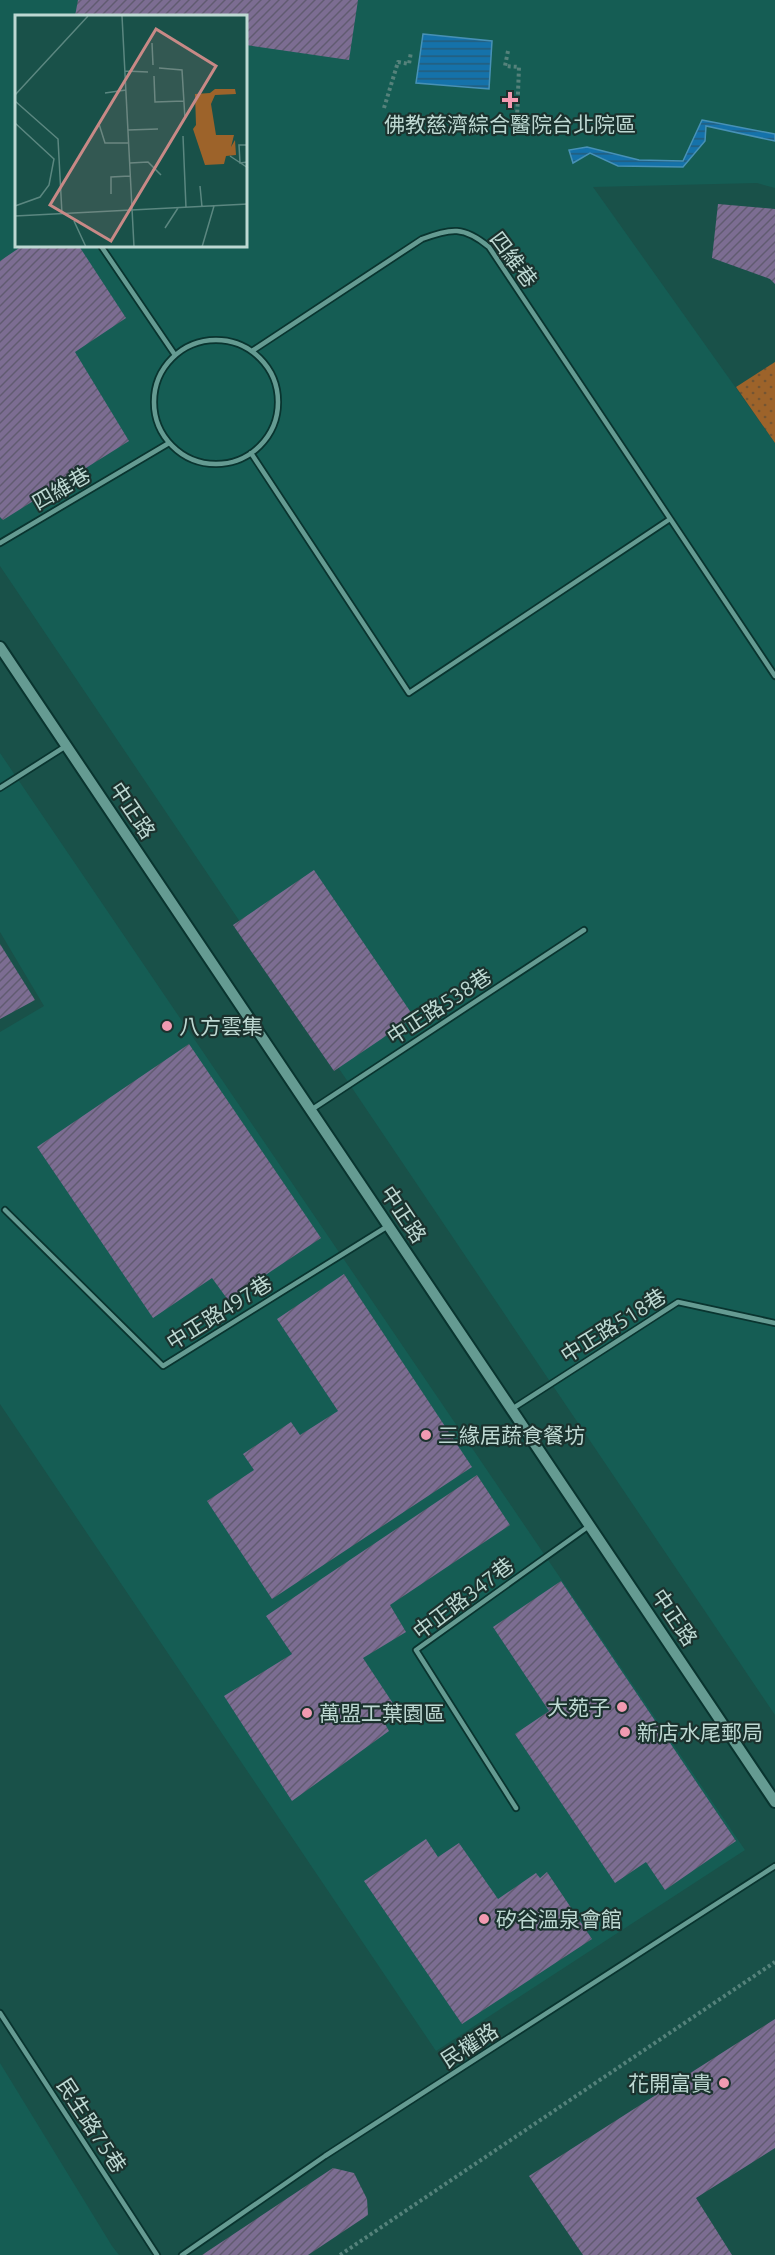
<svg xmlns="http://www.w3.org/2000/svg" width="775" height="2255" font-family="Ubuntu,'Noto Sans TC',sans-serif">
	<defs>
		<pattern id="grass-dots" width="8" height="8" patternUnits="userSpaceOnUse" patternTransform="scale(1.5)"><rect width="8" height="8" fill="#9d632a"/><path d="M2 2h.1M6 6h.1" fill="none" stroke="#755532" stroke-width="1.8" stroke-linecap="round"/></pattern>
		<pattern id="water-rules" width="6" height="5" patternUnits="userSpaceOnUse" patternTransform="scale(1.5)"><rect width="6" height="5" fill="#1572aa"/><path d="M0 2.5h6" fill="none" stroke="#255c7a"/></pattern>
		<pattern id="building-hatch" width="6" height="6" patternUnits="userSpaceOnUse" patternTransform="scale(1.5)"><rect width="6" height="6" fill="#7c6d92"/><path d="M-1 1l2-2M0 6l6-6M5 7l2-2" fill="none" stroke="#615b71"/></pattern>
	</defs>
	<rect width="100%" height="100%" fill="#195149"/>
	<path fill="#155d54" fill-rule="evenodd" d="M 0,0 L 775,0 L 775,188 L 757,183 L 593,187 L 775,443 L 775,1715 L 0,566 ZM 16,16 L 246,16 L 246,246 L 16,246 Z
		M 0,753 L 745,1850 L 436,2051 L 0,1404 L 0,1032 L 44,1006 L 0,932 Z
		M 0,2063 L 112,2246 L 119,2255 L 0,2255 Z"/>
	<path fill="url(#grass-dots)" d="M 775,362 L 775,443 L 736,387 Z"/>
	<path fill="url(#water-rules)" stroke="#4791b6" stroke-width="1.5" d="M 423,34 L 492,41 L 489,89 L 416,83 Z
		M 702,120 L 775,134 L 775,141 L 706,126 L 705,141 L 683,167 L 618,166 L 590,153 L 573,163 L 569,150 L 587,147 L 639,160 L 683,161 Z"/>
	<path fill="url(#building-hatch)" d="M 78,0 L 358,0 L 349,60 L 246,45 L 246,16 L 75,16 Z
		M 718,204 L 775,209 L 775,284 L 770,279 L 712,258 Z
		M 22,246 L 79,246 L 126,318 L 75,352 L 129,441 L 3,520 L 0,517 L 0,261 Z
		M 314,870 L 414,1017 L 334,1071 L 233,925 Z
		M 0,944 L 35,1000 L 0,1019 Z
		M 189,1044 L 321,1238 L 228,1300 L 212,1278 L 153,1318 L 37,1147 Z
		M 344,1274 L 472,1467 L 272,1599 L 207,1501 L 254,1470 L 243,1454 L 291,1422 L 300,1435 L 338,1411 L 277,1319 Z
		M 477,1475 L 510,1525 L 390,1605 L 406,1632 L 363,1658 L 400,1714 L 385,1724 L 389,1731 L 292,1801 L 224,1696 L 292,1654 L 266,1616 Z
		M 561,1581 L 736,1841 L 665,1890 L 646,1862 L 615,1883 L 515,1734 L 549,1711 L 493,1627 Z
		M 426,1839 L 438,1857 L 459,1843 L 498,1899 L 536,1873 L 540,1878 L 547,1872 L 592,1939 L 462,2024 L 364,1881 Z
		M 775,2019 L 775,2148 L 696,2198 L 732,2255 L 583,2255 L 529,2176 Z
		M 333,2168 L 354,2173 L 367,2199 L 368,2215 L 308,2255 L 202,2255 Z"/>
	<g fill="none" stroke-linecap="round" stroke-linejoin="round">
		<defs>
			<path id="service" d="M 101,246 L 175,355
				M154 402a62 62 0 1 1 124 0a62 62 0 1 1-124 0Z
				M 252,351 L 422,239 C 451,228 464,226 489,247 L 775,676
				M 251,453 L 409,693 L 670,519
				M 0,543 L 169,443
				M 0,788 L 66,746
				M 311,1110 L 584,930
				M 5,1210 L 163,1366 L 388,1226
				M 512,1409 L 678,1302 L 775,1323
				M 516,1808 L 416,1650 L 589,1526
				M 0,2013 L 157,2255
				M 182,2255 L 325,2156 L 775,1866"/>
			<path id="tertiary" d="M 0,647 L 775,1802"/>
		</defs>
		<use href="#service" stroke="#09342f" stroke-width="8"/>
		<use href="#tertiary" stroke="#09342f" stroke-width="14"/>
		<path stroke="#55827b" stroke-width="4" stroke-dasharray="3 3" stroke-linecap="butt" d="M 508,51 L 505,66 L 519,67 L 517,119
			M 384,108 L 398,62 L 409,64 L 411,52
			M 340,2255 L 775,1962"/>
		<use href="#service" stroke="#659b92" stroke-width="4.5"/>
		<use href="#tertiary" stroke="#659b92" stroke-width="10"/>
	</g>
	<g fill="#f19ab1" stroke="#1b322e" stroke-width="2">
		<path d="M507 91h6v6h6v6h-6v6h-6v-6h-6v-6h6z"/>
		<circle cx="167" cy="1026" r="6"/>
		<circle cx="426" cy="1435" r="6"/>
		<circle cx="622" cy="1707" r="6"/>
		<circle cx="307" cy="1713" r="6"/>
		<circle cx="625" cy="1732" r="6"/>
		<circle cx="484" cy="1919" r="6"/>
		<circle cx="724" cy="2083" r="6"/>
	</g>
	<g text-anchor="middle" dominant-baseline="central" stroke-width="4.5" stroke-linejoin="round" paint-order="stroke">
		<g font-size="21" fill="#bdd8d2" stroke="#1b322e" text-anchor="start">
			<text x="510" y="124" text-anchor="middle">佛教慈濟綜合醫院台北院區</text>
			<text x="179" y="1026">八方雲集</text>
			<text x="438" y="1435">三緣居蔬食餐坊</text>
			<text x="610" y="1707" text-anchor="end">大苑子</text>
			<text x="319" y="1713">萬盟工葉園區</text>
			<text x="637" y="1732">新店水尾郵局</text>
			<text x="496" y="1919">矽谷溫泉會館</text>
			<text x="712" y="2083" text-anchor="end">花開富貴</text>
		</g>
		<g font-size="21" fill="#bdd8d2" stroke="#1b322e">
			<text transform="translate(514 259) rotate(53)">四維巷</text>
			<text transform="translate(61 488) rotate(-30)">四維巷</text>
			<text transform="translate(133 810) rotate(56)">中正路</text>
			<text transform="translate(439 1006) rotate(-33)">中正路538巷</text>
			<text transform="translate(404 1214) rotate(56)">中正路</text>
			<text transform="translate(219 1312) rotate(-32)">中正路497巷</text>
			<text transform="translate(613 1325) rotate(-32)">中正路518巷</text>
			<text transform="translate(463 1598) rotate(-37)">中正路347巷</text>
			<text transform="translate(675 1617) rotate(56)">中正路</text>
			<text transform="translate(469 2045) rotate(-33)">民權路</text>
			<text transform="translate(92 2125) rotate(57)">民生路75巷</text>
		</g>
	</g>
	<g transform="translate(15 15)">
		<rect width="232" height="232" fill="#195149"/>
		<path d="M 200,74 L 220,74 L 221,79 L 200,80 L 196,89 L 201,120 L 219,120 L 216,132 L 220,125 L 221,140 L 211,141 L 209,149 L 190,150 L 178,114 L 181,110 L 180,79 L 195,78 Z" fill="#9d632a"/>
		<path fill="none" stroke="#5b8780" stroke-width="1.5" d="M 107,1 L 119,232M 137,28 L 138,50M 144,53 L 167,55 L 170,104M 110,56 L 133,57M 139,61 L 140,87 L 169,86M 90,78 L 111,75M 0,80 L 73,1M 0,86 L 43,124 L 47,199M 0,108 L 39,144 L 34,170 L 25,182 L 0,191M 84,109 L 90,128 L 114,128M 113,115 L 143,114M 168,121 L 171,193M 233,130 L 224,130 L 225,148 L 233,147M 215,141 L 233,153M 115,148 L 133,147 L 146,160M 185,171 L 187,192M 96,179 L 96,162 L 115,161M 0,201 L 233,189M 59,206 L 71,232M 150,213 L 163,193M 187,232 L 199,191"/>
		<path fill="#c88986" fill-opacity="0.15" stroke="#c88986" stroke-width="3" d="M 141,14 L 201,51 L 96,226 L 35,190 Z"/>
		<rect width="232" height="232" fill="none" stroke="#bdd8d2" stroke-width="3"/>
	</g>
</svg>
